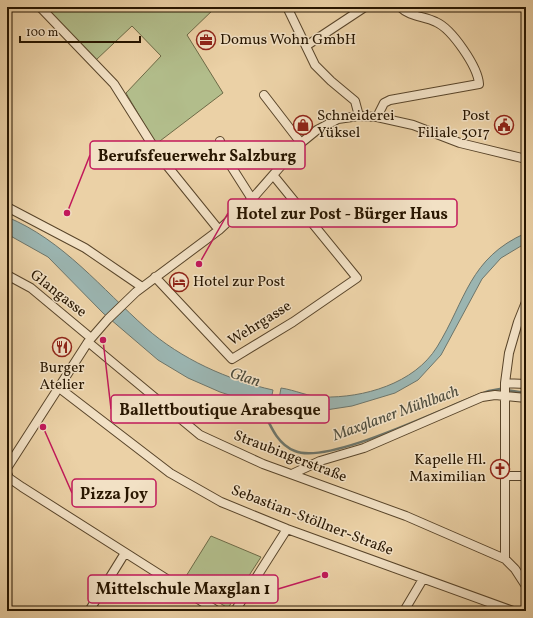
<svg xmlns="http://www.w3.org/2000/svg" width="533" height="618" font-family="Vollkorn,serif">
	<rect width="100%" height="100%" fill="#ebd1a6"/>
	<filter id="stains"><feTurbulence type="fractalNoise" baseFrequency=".005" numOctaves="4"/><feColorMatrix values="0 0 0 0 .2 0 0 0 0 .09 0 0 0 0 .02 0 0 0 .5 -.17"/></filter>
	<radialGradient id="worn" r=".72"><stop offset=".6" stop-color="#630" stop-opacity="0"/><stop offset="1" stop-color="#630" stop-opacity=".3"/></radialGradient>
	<path fill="#b2bd8b" stroke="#6d6a46" d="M 44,7 L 216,7 L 187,35 L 223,93 L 156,144 L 126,93 L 161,56 L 132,26 L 96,60 Z
		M 211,536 L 261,557 L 228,608 L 183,581 Z"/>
	<path fill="#9bb5b1" stroke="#6d756a" d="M 7,217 C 63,240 102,289 146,328 C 181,359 228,380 273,390 L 270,405 L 267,405 L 267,409 L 259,409 L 254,403 L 220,392 L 188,378 L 158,360 L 103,313 L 48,257 L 7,234 Z
		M 526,233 L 526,243 L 501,258 L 482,279 L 441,355 L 418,380 L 395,393 L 352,406 L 293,415 L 277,410 L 281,388 C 295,390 309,397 323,397 C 363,398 414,384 437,347 C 466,300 469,258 526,233 Z"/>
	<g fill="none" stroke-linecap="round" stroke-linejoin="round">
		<path stroke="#6d756a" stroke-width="2.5" d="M 269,397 L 282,399
			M 261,406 C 269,422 276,444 295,451 C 329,466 450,404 489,391 L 500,389 L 526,393"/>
		<defs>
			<path id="minor" d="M 40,7 L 114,84 L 160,157 L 219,230
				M 287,7 L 315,65 L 331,81 L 355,101 L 359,116
				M 306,46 L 365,7
				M 264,95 L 301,143
				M 377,117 L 384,103 L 390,100 L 479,84 C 478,67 452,29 436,22 C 424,16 410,17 400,7
				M 220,141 L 224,155 L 252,199
				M 7,207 L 85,248 L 142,287
				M 7,275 L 31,288 L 91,338
				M 155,277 L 232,359 L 293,322 L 357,278 L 273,175
				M 88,342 L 200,435 L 263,464 L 406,516 L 505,559 L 515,569 L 526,586
				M 505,383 L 526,384
				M 58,387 L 170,473 L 221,502 L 287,529 L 513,611
				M 7,468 L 88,342 L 108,319 L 136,292 L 219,230 L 252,199 L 301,143 L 317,130 L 338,119 L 359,116 L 377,117 L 413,125 L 460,143 L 526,159
				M 7,473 L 9,478 L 22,487 L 217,611
				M 292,474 L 320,461 L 364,448 L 482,397 L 495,395 L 526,398
				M 506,476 L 526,476
				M 505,559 L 505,383 L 509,353 L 518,322 L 526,302
				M 89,611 L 125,553
				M 235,611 L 287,529
				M 404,611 L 423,579"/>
		</defs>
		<use href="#minor" stroke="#59452a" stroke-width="10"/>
		<use href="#minor" stroke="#f2e1c5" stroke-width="8"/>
	</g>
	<defs>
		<symbol id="office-ring" viewBox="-11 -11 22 22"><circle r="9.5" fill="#f2e1c5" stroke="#8f2418" stroke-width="1.5"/><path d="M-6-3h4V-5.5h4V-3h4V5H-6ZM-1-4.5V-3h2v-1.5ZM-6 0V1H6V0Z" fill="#8f2418"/></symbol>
		<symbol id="shop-ring" viewBox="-11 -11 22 22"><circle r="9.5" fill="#f2e1c5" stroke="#8f2418" stroke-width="1.5"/><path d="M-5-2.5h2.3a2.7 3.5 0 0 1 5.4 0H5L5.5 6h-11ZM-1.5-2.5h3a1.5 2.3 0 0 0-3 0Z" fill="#8f2418"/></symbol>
		<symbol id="civic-ring" viewBox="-11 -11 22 22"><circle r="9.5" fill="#f2e1c5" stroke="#8f2418" stroke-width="1.5"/><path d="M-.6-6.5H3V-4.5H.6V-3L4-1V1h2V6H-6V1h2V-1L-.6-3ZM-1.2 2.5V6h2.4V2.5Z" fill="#8f2418"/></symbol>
		<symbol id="hotel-ring" viewBox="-11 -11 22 22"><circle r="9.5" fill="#f2e1c5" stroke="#8f2418" stroke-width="1.5"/><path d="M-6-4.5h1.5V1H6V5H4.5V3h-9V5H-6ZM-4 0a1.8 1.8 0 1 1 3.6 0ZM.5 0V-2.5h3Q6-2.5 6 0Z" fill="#8f2418"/></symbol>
		<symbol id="restaurant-ring" viewBox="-11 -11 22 22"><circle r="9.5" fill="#f2e1c5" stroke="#8f2418" stroke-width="1.5"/><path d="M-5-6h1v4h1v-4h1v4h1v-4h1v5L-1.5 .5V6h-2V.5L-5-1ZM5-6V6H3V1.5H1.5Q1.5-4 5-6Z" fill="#8f2418"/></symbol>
		<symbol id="church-ring" viewBox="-11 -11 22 22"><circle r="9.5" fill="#f2e1c5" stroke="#8f2418" stroke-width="1.5"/><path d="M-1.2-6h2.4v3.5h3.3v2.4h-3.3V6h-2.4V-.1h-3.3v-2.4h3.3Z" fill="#8f2418"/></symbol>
	</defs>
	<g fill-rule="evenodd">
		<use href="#office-ring" x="195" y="29" width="22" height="22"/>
		<use href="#shop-ring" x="292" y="114" width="22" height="22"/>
		<use href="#civic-ring" x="493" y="114" width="22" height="22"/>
		<use href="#hotel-ring" x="168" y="271" width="22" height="22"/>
		<use href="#restaurant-ring" x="51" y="336" width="22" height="22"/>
		<use href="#church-ring" x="489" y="458" width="22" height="22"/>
	</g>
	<g text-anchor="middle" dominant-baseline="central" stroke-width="3" stroke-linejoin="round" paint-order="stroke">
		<g font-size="15" fill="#281600" stroke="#f2e1c5" text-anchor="start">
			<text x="220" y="40">Domus Wohn GmbH</text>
			<text x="317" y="116">Schneiderei<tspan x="317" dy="17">Yüksel</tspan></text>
			<text x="490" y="116" text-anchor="end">Post<tspan x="490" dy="17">Filiale 5017</tspan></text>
			<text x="193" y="282">Hotel zur Post</text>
			<text x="62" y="368" text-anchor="middle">Burger<tspan x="62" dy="17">Atelier</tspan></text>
			<text x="486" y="460" text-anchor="end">Kapelle Hl.<tspan x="486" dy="17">Maximilian</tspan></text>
		</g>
		<g font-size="15" fill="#281600" stroke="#f2e1c5">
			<text transform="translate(58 294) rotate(38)">Glangasse</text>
			<text transform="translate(260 324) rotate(-32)">Wehrgasse</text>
			<text transform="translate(290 457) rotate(21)">Straubingerstraße</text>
			<text transform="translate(312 521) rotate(21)">Sebastian-Stöllner-Straße</text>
		</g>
		<g font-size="16" font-style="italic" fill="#504e3e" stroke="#f2e1c5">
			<text transform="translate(245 378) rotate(18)">Glan</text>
			<text transform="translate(396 414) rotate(-20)">Maxglaner Mühlbach</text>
		</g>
	</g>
	<path fill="none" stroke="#c2185b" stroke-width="1.5" d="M67 213L90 155M199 264L228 213M103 340L111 409M43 427L72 493M325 575L278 589"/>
	<g fill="#c2185b" stroke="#f2e1c5" stroke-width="1.5">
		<circle cx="67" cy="213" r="4"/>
		<circle cx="199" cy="264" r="4"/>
		<circle cx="103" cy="340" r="4"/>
		<circle cx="43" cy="427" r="4"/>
		<circle cx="325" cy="575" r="4"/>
	</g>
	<g fill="#f2e1c5" stroke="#c2185b" stroke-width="1.5">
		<rect x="90" y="141" width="215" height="28" rx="4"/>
		<rect x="228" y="199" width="229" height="28" rx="4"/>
		<rect x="111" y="395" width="218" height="28" rx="4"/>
		<rect x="72" y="479" width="84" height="28" rx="4"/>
		<rect x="88" y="575" width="190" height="28" rx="4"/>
	</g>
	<g font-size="16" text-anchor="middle" font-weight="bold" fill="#281600">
		<text x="197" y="161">Berufsfeuerwehr Salzburg</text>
		<text x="342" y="219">Hotel zur Post - Bürger Haus</text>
		<text x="220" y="415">Ballettboutique Arabesque</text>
		<text x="114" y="499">Pizza Joy</text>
		<text x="183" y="594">Mittelschule Maxglan 1</text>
	</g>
	<rect width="533" height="618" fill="none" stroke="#ebd1a6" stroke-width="24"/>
	<rect x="8" y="8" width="517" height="602" fill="none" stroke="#281600" stroke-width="2"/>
	<rect x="12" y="12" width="509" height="594" fill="none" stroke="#281600"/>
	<path d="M20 36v6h120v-6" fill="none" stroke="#281600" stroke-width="2"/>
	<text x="26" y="36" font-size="12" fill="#281600" stroke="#f2e1c5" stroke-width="3" paint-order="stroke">100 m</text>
	<rect width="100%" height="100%" filter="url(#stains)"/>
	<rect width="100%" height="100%" fill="url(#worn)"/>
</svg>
